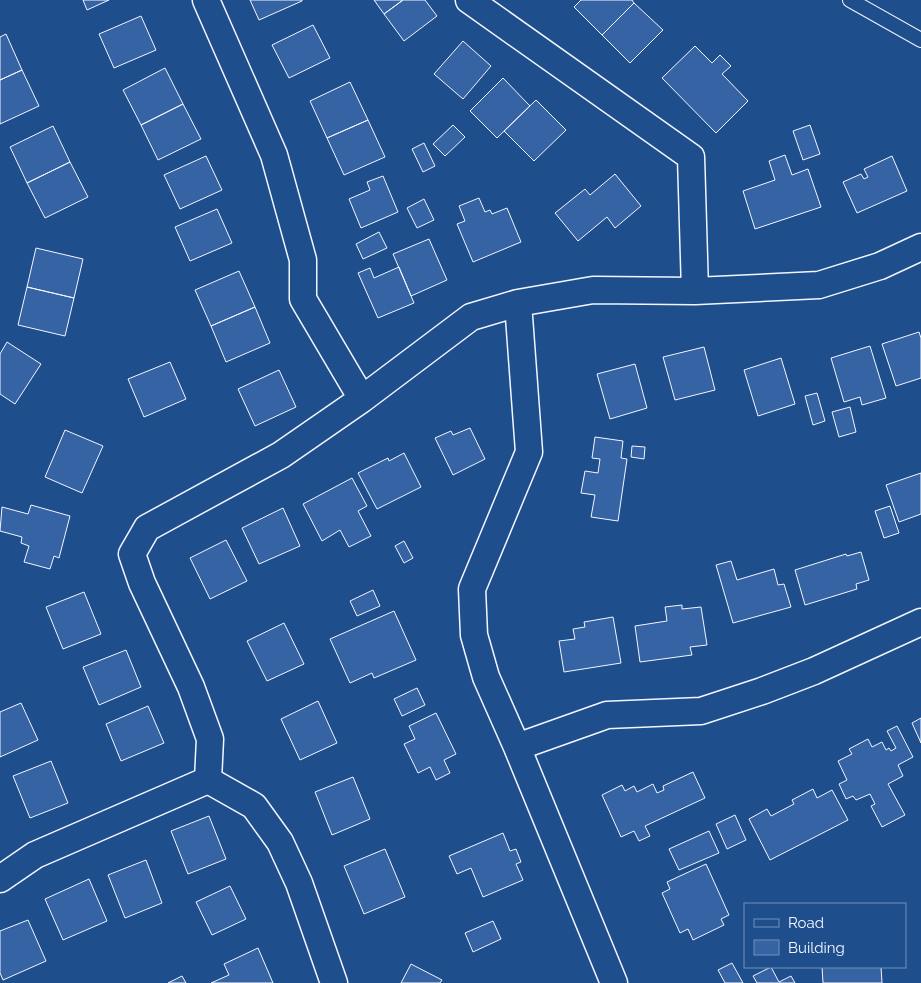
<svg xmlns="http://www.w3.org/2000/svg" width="921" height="983" font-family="Raleway,sans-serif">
	<rect width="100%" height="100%" fill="#1f4e8c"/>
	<path fill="#3563a3" stroke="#f2f6ff" d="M 83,0 L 109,0 L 87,10 Z
		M 250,0 L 302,0 L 302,1 L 259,20 Z
		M 374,0 L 403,0 L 384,14 Z
		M 403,0 L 425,0 L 437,16 L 404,41 L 384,14 Z
		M 581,0 L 632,0 L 634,3 L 602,35 L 574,7 Z
		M 634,3 L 663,30 L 630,63 L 602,35 Z
		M 141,16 L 156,50 L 114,68 L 99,34 Z
		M 313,25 L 330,58 L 289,78 L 272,45 Z
		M 6,34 L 22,70 L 0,80 L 0,37 Z
		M 463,41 L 491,66 L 463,99 L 434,74 Z
		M 695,46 L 712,63 L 720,55 L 731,66 L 722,74 L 748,101 L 716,133 L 662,78 Z
		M 165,68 L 183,104 L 141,125 L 123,90 Z
		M 22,70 L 39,106 L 0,124 L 0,80 Z
		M 503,78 L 530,106 L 497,138 L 470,111 Z
		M 350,82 L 368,120 L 327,138 L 310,101 Z
		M 536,100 L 566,130 L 534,161 L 504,131 Z
		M 183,104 L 201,139 L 158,160 L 141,125 Z
		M 368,120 L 385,157 L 344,175 L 327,138 Z
		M 453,125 L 465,137 L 445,156 L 433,144 Z
		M 810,125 L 820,154 L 803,160 L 793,131 Z
		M 53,126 L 70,162 L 27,183 L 10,147 Z
		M 424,143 L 435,166 L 423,172 L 412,149 Z
		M 785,155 L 792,175 L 808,169 L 821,207 L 755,229 L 743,191 L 775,180 L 769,161 Z
		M 206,156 L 222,190 L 180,209 L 164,175 Z
		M 892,156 L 907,191 L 857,213 L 843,182 L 861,174 L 864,179 L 868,177 L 864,169 Z
		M 70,162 L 88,197 L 45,218 L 27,183 Z
		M 615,174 L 641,206 L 615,228 L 607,217 L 578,241 L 555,213 L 585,189 L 590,195 Z
		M 383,176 L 398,212 L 361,228 L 349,199 L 370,190 L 367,182 Z
		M 479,198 L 485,212 L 490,210 L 492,214 L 507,208 L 521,242 L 473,262 L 457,224 L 465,221 L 459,206 Z
		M 424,199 L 434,220 L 417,228 L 407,208 Z
		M 217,209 L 232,243 L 190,261 L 175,227 Z
		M 379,232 L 387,248 L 363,259 L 356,244 Z
		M 429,239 L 447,280 L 411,296 L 393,254 Z
		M 36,248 L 83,259 L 74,298 L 27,287 Z
		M 399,267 L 414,303 L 378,318 L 358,273 L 370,268 L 374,278 Z
		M 239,271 L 255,307 L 211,326 L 195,290 Z
		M 27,287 L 74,298 L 65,336 L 18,325 Z
		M 255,307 L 270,343 L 226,362 L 211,326 Z
		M 919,332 L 921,338 L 921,378 L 896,386 L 882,344 Z
		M 7,342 L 41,364 L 15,404 L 0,394 L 0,354 Z
		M 870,346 L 886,398 L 862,405 L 860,397 L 844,402 L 831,358 Z
		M 704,347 L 715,390 L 675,400 L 663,357 Z
		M 781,358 L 795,404 L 758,416 L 744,370 Z
		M 170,362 L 186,399 L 144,417 L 128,379 Z
		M 635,364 L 647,408 L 610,419 L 597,374 Z
		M 279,370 L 296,407 L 255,426 L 238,389 Z
		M 817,393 L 825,421 L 813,425 L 805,396 Z
		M 850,407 L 856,432 L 839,437 L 832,412 Z
		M 470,428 L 485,459 L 453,475 L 435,438 L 451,431 L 453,435 Z
		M 65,430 L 103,446 L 82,493 L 45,477 Z
		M 595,437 L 623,441 L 621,458 L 627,459 L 618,521 L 591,517 L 595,495 L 581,493 L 585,471 L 598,473 L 600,459 L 592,458 Z
		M 632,446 L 645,447 L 644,459 L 631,457 Z
		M 404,453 L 421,487 L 377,509 L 358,473 L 388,458 L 389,461 Z
		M 921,473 L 921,514 L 899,522 L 886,485 Z
		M 352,478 L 367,506 L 358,511 L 371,536 L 349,547 L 340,530 L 322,541 L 303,504 Z
		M 31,505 L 70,516 L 59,558 L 54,556 L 50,569 L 24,562 L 29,546 L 21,543 L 22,537 L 0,531 L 2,507 L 28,514 Z
		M 890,506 L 899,533 L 884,538 L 875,511 Z
		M 283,508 L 300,546 L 259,564 L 242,528 Z
		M 226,540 L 247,581 L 210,599 L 190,558 Z
		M 404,541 L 413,558 L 404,563 L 395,546 Z
		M 861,552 L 869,580 L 856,584 L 857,589 L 805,605 L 795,570 L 846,554 L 847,556 Z
		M 731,561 L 737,580 L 774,569 L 778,585 L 784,584 L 791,607 L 733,623 L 716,565 Z
		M 373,590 L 380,606 L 357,616 L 350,601 Z
		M 84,592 L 101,634 L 63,649 L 46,607 Z
		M 682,605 L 682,609 L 701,607 L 707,645 L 690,647 L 692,655 L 640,662 L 635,626 L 667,621 L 665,607 Z
		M 394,611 L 416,660 L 374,678 L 372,673 L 350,683 L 330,639 Z
		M 613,617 L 621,663 L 564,672 L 559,641 L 575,639 L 573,629 L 585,627 L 584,622 Z
		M 284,623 L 304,664 L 267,681 L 247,641 Z
		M 126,650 L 141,687 L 99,705 L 83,667 Z
		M 417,688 L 425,705 L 402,716 L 394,699 Z
		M 318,701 L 337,743 L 300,760 L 281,719 Z
		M 21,703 L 38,740 L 0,757 L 0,712 Z
		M 148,706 L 164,743 L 121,761 L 106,724 Z
		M 436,713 L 456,754 L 444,760 L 450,773 L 436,780 L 430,767 L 418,773 L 404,744 L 415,739 L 409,726 Z
		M 921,718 L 921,743 L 912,723 Z
		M 897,726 L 913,757 L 898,765 L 903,776 L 888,784 L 905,815 L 882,827 L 871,806 L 875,804 L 870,794 L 856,800 L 853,796 L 846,799 L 839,784 L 847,780 L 838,761 L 852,754 L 849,749 L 868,739 L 872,747 L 882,742 L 886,750 L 889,748 L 891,751 L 896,748 L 887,731 Z
		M 51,761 L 68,803 L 30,818 L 13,776 Z
		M 693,772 L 705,798 L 645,826 L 650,836 L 639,841 L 634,831 L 621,837 L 602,795 L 622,785 L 625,791 L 634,786 L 637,792 L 653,784 L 657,793 L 664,790 L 663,786 Z
		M 353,777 L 370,819 L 332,835 L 315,792 Z
		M 813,789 L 817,798 L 832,790 L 848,820 L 770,860 L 749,819 L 767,809 L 771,816 L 794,804 L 792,800 Z
		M 735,815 L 746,840 L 727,849 L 716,824 Z
		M 209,816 L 226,859 L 188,874 L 171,831 Z
		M 709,831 L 719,853 L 679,870 L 669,849 Z
		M 503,833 L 510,851 L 516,849 L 521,862 L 516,864 L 523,880 L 483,897 L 471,868 L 457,874 L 449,856 Z
		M 385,849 L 405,897 L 364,914 L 344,866 Z
		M 146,860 L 162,903 L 125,918 L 108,875 Z
		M 706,864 L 729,915 L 721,919 L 724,925 L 693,940 L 688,929 L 680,933 L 662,893 L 670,889 L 667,882 Z
		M 89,879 L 107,921 L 63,940 L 45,899 Z
		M 230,886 L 246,919 L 212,935 L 196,902 Z
		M 28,920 L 46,961 L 3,980 L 0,973 L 0,931 Z
		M 493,921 L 501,939 L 473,952 L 465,933 Z
		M 258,948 L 273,983 L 211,983 L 229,975 L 224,964 Z
		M 732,963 L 743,983 L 725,983 L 718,970 Z
		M 411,964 L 442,980 L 440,983 L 401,983 Z
		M 771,967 L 779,982 L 791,976 L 795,983 L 757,983 L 753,976 Z
		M 822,967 L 881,967 L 882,983 L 823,983 Z
		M 182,976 L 186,983 L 168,983 Z"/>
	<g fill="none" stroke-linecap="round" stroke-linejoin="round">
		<defs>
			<path id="service" d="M 850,0 L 921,40"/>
			<path id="minor" d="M 206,0 L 274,155 L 303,260 L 303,299 L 362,399
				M 469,0 L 691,157 L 695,291
				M 518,303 L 529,452 L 472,589 L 474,635 L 486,677 L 517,747 L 614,983
				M 517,747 L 607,715 L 701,711 L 762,691 L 814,671 L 921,622
				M 208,780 L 254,806 L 280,842 L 299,883 L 334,983
				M 0,879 L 35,855 L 208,780 L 210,739 L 191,687 L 142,583 L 132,554 L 147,528 L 281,455 L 362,399 L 471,317 L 518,303 L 593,290 L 695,291 L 819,285 L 880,266 L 921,247"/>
		</defs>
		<use href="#service" stroke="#f2f6ff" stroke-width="16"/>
		<use href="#minor" stroke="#f2f6ff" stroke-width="29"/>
		<use href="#service" stroke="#1f4e8c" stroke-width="14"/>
		<use href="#minor" stroke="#1f4e8c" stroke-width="26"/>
	</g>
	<rect x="744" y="903" width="162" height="65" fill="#1f4e8c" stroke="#7391ba"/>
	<rect x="754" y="919" width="25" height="8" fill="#1f4e8c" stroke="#7391ba"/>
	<text x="788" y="928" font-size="15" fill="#f2f6ff">Road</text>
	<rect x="754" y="940" width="25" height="15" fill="#3563a3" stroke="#7391ba"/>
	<text x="788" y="953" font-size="15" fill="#f2f6ff">Building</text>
</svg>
